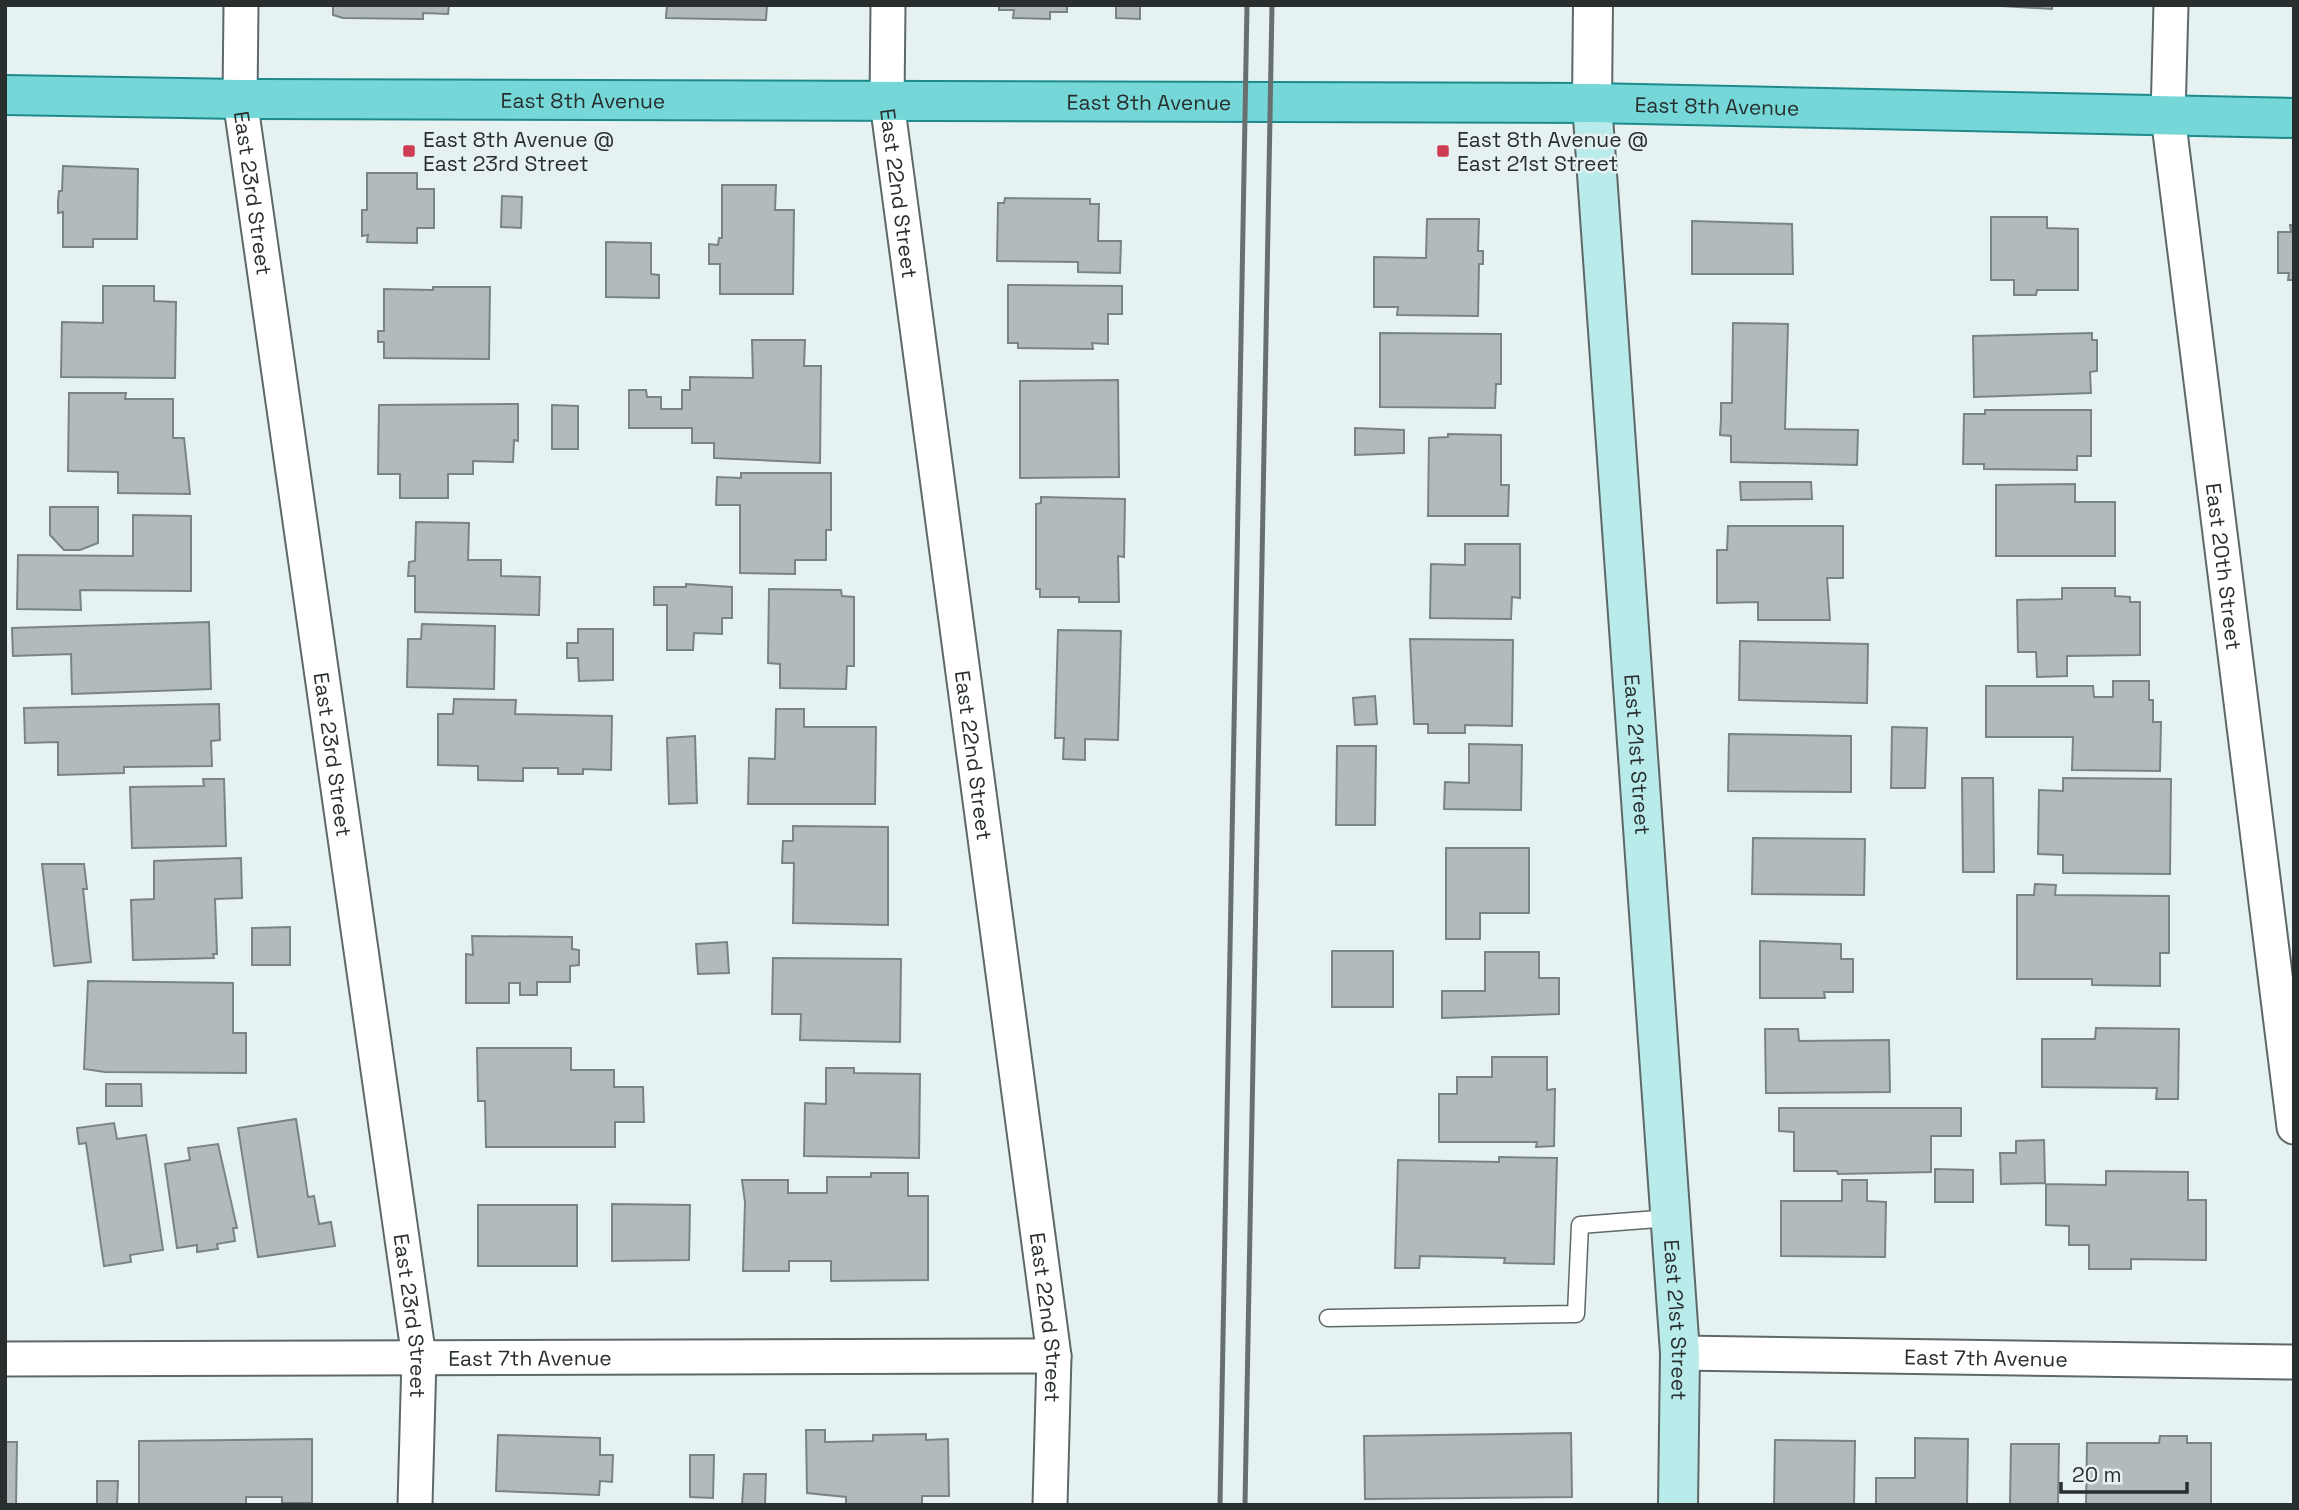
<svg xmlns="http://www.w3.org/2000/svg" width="2299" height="1510" font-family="'Space Grotesk',sans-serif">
	<rect width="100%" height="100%" fill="#e6f1f1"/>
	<path fill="#b1bbbb" stroke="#7a8484" stroke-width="2" d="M 333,5 L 449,5 L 448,14 L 423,13 L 423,19 L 343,18 L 333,15 Z
		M 667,5 L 767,5 L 766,20 L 666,18 Z
		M 999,5 L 1067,5 L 1067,12 L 1050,12 L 1050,19 L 1013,18 L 1014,10 L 999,10 Z
		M 1116,5 L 1140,5 L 1140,19 L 1116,18 Z
		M 1986,5 L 2052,5 L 2052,9 Z
		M 63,166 L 138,169 L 137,239 L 93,239 L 93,247 L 63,247 L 63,212 L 58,213 L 58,201 L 59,191 L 62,191 Z
		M 367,173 L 417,173 L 417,189 L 434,189 L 434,228 L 417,228 L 417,243 L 367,242 L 368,235 L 362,236 L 362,210 L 367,210 Z
		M 722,185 L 776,185 L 775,210 L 794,210 L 793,294 L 720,294 L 720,264 L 709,264 L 709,244 L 718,245 L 719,238 L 722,238 Z
		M 502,196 L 522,197 L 521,228 L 501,227 Z
		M 1005,198 L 1090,199 L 1090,204 L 1099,204 L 1098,241 L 1121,241 L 1120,273 L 1078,272 L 1078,262 L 997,261 L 998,203 L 1004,203 Z
		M 1991,217 L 2047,217 L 2047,228 L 2078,229 L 2078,290 L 2037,290 L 2036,295 L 2014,295 L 2014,280 L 1991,280 Z
		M 1427,219 L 1479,219 L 1478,251 L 1483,251 L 1483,264 L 1479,264 L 1478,316 L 1397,315 L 1398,307 L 1374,307 L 1374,257 L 1426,258 Z
		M 1692,221 L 1792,224 L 1793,274 L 1692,274 Z
		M 2290,225 L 2294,225 L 2294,280 L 2288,280 L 2289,273 L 2278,273 L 2278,232 L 2291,232 Z
		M 606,242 L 651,243 L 651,274 L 659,275 L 659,298 L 606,297 Z
		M 1008,285 L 1122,286 L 1122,314 L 1108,314 L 1108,344 L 1092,343 L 1093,349 L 1018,348 L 1018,343 L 1008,343 Z
		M 103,286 L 154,286 L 154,301 L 176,302 L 175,378 L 61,377 L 62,322 L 103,323 Z
		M 433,287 L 490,287 L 489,359 L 384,358 L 384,342 L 378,342 L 378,331 L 384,331 L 384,289 L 433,290 Z
		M 1733,323 L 1788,324 L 1785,429 L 1858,430 L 1857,465 L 1731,462 L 1731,436 L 1720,435 L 1721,419 L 1721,403 L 1732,403 Z
		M 1380,333 L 1501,334 L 1501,384 L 1496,384 L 1495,408 L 1380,407 Z
		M 2092,333 L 2092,340 L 2097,340 L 2097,371 L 2090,372 L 2091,393 L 1974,397 L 1973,336 Z
		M 752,340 L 805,340 L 804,366 L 821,366 L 820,463 L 714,458 L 714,443 L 692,443 L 692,428 L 629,428 L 629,390 L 646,390 L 647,397 L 661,397 L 661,409 L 682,409 L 682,390 L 690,390 L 690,377 L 753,378 Z
		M 1118,380 L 1119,477 L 1020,478 L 1020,381 Z
		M 69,393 L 126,393 L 125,399 L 173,399 L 173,438 L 184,438 L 190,494 L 118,493 L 118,472 L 68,471 Z
		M 518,404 L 518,441 L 514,440 L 513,462 L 473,461 L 473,474 L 448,474 L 448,498 L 400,498 L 400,474 L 378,474 L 379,405 Z
		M 552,405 L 578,406 L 578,449 L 552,449 Z
		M 1985,410 L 2091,410 L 2091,456 L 2077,456 L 2077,470 L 1984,469 L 1984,464 L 1963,464 L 1964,414 L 1985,414 Z
		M 1355,428 L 1404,430 L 1404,453 L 1355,455 Z
		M 1448,434 L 1501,435 L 1501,485 L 1509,485 L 1508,516 L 1428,516 L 1429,438 L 1448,437 Z
		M 741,473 L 831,473 L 831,530 L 826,530 L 826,560 L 795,560 L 795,574 L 740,573 L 740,505 L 716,505 L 717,477 L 741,478 Z
		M 1740,482 L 1811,482 L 1812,499 L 1741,500 Z
		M 2075,484 L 2075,502 L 2115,502 L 2115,556 L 1996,556 L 1996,485 Z
		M 1041,497 L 1125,499 L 1124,557 L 1118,556 L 1119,602 L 1079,602 L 1079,597 L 1040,597 L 1040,589 L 1036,589 L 1036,504 L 1041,503 Z
		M 50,507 L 98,507 L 98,543 L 80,550 L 64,550 L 50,535 Z
		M 133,515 L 191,516 L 191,591 L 80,590 L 81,610 L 17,609 L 18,555 L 133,556 Z
		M 416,522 L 469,523 L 468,560 L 501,560 L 501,576 L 540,577 L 539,615 L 415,612 L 415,576 L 408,576 L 409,562 L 415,561 Z
		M 1728,526 L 1843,526 L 1843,578 L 1827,578 L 1830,620 L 1758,620 L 1758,602 L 1717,603 L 1717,550 L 1727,550 Z
		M 1465,544 L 1520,544 L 1520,598 L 1512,597 L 1511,619 L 1430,618 L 1431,564 L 1465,565 Z
		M 686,584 L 732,587 L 732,618 L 722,618 L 722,634 L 694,633 L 693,650 L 667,650 L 667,605 L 654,605 L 654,587 L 686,587 Z
		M 2062,588 L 2115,588 L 2115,596 L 2130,597 L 2130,602 L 2140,602 L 2140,655 L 2067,656 L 2067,676 L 2037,677 L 2036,652 L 2018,652 L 2017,600 L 2062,599 Z
		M 769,589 L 841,590 L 842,596 L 854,597 L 854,666 L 847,666 L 846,689 L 780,688 L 780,664 L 768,663 Z
		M 209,622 L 211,689 L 72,694 L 71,654 L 13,656 L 12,628 Z
		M 422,624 L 495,626 L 494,689 L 407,687 L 408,639 L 421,639 Z
		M 578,629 L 613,629 L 613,680 L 579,681 L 578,658 L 567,658 L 567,643 L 578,643 Z
		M 1058,630 L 1121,631 L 1118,740 L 1085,739 L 1085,760 L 1063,759 L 1064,738 L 1055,738 Z
		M 1410,639 L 1513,640 L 1512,726 L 1465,725 L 1465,733 L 1428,733 L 1428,724 L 1414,724 Z
		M 1740,641 L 1868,644 L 1867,703 L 1739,700 Z
		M 2113,681 L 2149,681 L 2149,700 L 2153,700 L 2153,722 L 2161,722 L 2160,771 L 2072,770 L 2073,737 L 1986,737 L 1986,686 L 2093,686 L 2094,697 L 2113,697 Z
		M 1375,696 L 1377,724 L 1355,725 L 1353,698 Z
		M 454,699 L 516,700 L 515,714 L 612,716 L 611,770 L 583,769 L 583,774 L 558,774 L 558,768 L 523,768 L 523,781 L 478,780 L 478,766 L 438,765 L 438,714 L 453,714 Z
		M 219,704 L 220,740 L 211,741 L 212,766 L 124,767 L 124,773 L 58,775 L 58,742 L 25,743 L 24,708 Z
		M 776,709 L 804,709 L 804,727 L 876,727 L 875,804 L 748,804 L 749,758 L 775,759 Z
		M 1892,727 L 1927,728 L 1925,788 L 1891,788 Z
		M 1729,734 L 1851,736 L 1851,792 L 1728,791 Z
		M 695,736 L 697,803 L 669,804 L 667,738 Z
		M 1469,744 L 1522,745 L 1521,810 L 1444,809 L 1445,782 L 1469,783 Z
		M 1337,746 L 1376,746 L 1375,825 L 1336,825 Z
		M 1962,778 L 1993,778 L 1994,872 L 1963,872 Z
		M 2063,778 L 2171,779 L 2170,874 L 2063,873 L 2063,855 L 2038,854 L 2039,790 L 2063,791 Z
		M 203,779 L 224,779 L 226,846 L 132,848 L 130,787 L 204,786 Z
		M 793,826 L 888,827 L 888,925 L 793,923 L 794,863 L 782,863 L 783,841 L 793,841 Z
		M 1753,838 L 1865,839 L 1864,895 L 1752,894 Z
		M 1446,848 L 1529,848 L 1529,913 L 1480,913 L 1480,939 L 1446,939 Z
		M 241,858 L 242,898 L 215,899 L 217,954 L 213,954 L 214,958 L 133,960 L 131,900 L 154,899 L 154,861 Z
		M 42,864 L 84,864 L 87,889 L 83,889 L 91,962 L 54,966 Z
		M 2035,884 L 2056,885 L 2055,895 L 2169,896 L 2169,953 L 2160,953 L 2160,986 L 2092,985 L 2092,979 L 2017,979 L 2017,895 L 2034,895 Z
		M 290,927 L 290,965 L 252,965 L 252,928 Z
		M 472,936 L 572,937 L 572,949 L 579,950 L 579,965 L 570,966 L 570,982 L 537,982 L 537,995 L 520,995 L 520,983 L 509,983 L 509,1003 L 466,1003 L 466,954 L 473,955 Z
		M 1760,941 L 1841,944 L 1841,959 L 1853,959 L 1853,992 L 1824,992 L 1825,998 L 1760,998 Z
		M 727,942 L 729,973 L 698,974 L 696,944 Z
		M 1332,951 L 1393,951 L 1393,1007 L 1332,1007 Z
		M 1485,952 L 1539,952 L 1539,978 L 1559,978 L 1559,1014 L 1442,1018 L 1442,991 L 1485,991 Z
		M 773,958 L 901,959 L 900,1042 L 800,1040 L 801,1014 L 772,1014 Z
		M 88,981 L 233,983 L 233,1033 L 246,1033 L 246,1073 L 105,1072 L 84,1069 Z
		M 2096,1028 L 2179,1029 L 2178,1099 L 2156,1099 L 2157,1088 L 2042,1087 L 2042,1039 L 2095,1039 Z
		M 1765,1029 L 1798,1029 L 1799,1041 L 1889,1040 L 1890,1092 L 1766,1093 Z
		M 477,1048 L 571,1048 L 571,1070 L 614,1070 L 614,1087 L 643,1087 L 644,1122 L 615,1122 L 615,1147 L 486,1147 L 485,1101 L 478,1101 Z
		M 1492,1057 L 1547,1057 L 1547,1090 L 1555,1089 L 1554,1146 L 1536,1147 L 1537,1142 L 1439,1142 L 1439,1094 L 1457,1094 L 1457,1077 L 1492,1077 Z
		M 826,1068 L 854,1068 L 854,1073 L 920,1074 L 919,1158 L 804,1156 L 805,1103 L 826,1104 Z
		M 106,1084 L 141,1084 L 142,1106 L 106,1106 Z
		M 1779,1108 L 1961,1108 L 1961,1136 L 1931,1136 L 1931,1172 L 1838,1174 L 1837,1171 L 1794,1171 L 1794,1132 L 1779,1131 Z
		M 296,1119 L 308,1197 L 314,1196 L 319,1224 L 331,1222 L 335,1246 L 258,1257 L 238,1128 Z
		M 114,1123 L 117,1139 L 146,1135 L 163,1250 L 130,1255 L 131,1262 L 104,1266 L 86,1143 L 79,1144 L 77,1128 Z
		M 2044,1140 L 2045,1183 L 2001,1184 L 2000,1153 L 2016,1153 L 2016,1141 Z
		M 218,1144 L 237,1228 L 233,1228 L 235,1241 L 217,1244 L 218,1249 L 197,1252 L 197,1245 L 177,1248 L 165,1164 L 190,1160 L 188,1148 Z
		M 1499,1157 L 1557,1158 L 1554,1264 L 1504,1263 L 1505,1258 L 1420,1256 L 1419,1268 L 1395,1268 L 1398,1160 L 1499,1162 Z
		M 1935,1169 L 1973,1170 L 1973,1202 L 1935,1202 Z
		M 2106,1171 L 2188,1172 L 2188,1200 L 2206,1200 L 2206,1260 L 2131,1259 L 2131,1269 L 2089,1269 L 2089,1245 L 2069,1245 L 2069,1226 L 2046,1225 L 2046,1184 L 2106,1185 Z
		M 871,1173 L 908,1173 L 908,1196 L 928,1196 L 928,1280 L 831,1281 L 831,1261 L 789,1261 L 789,1271 L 743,1271 L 745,1202 L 742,1180 L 788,1180 L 788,1193 L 827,1193 L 827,1177 L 871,1177 Z
		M 1842,1180 L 1867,1180 L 1867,1201 L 1886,1202 L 1885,1257 L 1781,1256 L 1781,1201 L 1842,1201 Z
		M 612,1204 L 690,1205 L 689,1260 L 612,1261 Z
		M 478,1205 L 577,1205 L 577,1266 L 478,1266 Z
		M 806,1430 L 825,1430 L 825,1442 L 873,1441 L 873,1435 L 926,1434 L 926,1440 L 948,1439 L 949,1496 L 922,1496 L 922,1505 L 846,1505 L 846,1497 L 807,1493 Z
		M 1571,1433 L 1572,1497 L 1365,1499 L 1364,1436 Z
		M 498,1435 L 600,1438 L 600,1455 L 613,1455 L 612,1482 L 600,1481 L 599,1495 L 496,1491 Z
		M 2160,1436 L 2187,1436 L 2187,1443 L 2211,1443 L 2211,1505 L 2086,1505 L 2087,1443 L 2159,1443 Z
		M 1915,1438 L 1968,1439 L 1967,1505 L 1876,1505 L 1876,1478 L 1915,1478 Z
		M 312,1439 L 312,1503 L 282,1503 L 282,1497 L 246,1497 L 246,1505 L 139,1504 L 139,1441 Z
		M 1775,1440 L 1855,1441 L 1854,1505 L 1774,1505 Z
		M 5,1442 L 17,1442 L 16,1505 L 5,1505 Z
		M 2011,1444 L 2059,1444 L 2058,1505 L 2010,1505 Z
		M 690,1455 L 714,1455 L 713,1498 L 690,1497 Z
		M 744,1474 L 766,1474 L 765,1505 L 742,1505 Z
		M 97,1481 L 118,1481 L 117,1505 L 97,1505 Z"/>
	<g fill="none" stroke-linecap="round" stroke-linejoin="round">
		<defs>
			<path id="service" d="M 1328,1318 L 1576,1314 L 1580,1225 L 1670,1218"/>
			<g id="minor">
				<path id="s1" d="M 241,5 L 240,99 L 419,1358 L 415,1505"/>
				<path id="s2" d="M 888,5 L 887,102 L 1054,1356 L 1050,1505"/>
				<path id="s3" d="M 2171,5 L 2168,116 L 2294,1127"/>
				<path id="s4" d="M 1680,1353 L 2294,1362"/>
				<path id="s5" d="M 5,1359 L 1054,1356"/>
			</g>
			<path id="tertiary" d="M 1592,103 L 1593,5"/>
			<g id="secondary">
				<path id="s6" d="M 1592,103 L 1680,1353 L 1678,1505"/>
			</g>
			<g id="primary">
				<path id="s7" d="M 5,95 L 240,99 L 1592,103 L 2294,118"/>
			</g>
		</defs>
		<use href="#service" stroke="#5f6868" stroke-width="19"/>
		<use href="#minor" stroke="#5f6868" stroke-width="37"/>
		<use href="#tertiary" stroke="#5f6868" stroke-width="42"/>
		<use href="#secondary" stroke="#5f6868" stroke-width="42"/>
		<use href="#primary" stroke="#1f8a8b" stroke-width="42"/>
		<use href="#service" stroke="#fff" stroke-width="16"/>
		<use href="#minor" stroke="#fff" stroke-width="33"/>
		<use href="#tertiary" stroke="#fff" stroke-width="38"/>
		<use href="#secondary" stroke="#baebeb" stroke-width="38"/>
		<use href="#primary" stroke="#75d7d7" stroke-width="38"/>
		<path stroke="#686f6f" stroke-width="5" d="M 1220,1505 L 1247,5
			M 1245,1505 L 1272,5"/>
	</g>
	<g fill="#cc3c53" stroke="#e6f1f1" stroke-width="2.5">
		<rect x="402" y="144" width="14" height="14" rx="3.5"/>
		<rect x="1436" y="144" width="14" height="14" rx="3.5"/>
	</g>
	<g text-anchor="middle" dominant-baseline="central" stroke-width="5" stroke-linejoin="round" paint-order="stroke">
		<g font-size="21" fill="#292e2e" stroke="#e6f1f1">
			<text stroke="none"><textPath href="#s7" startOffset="578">East 8th Avenue</textPath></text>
			<text stroke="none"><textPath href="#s7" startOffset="1144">East 8th Avenue</textPath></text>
			<text stroke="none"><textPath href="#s7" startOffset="1712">East 8th Avenue</textPath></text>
			<text stroke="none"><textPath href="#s1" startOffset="189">East 23rd Street</textPath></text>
			<text stroke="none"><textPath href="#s2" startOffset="189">East 22nd Street</textPath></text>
			<text stroke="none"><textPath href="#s3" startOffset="565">East 20th Street</textPath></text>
			<text stroke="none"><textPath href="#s1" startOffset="756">East 23rd Street</textPath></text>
			<text stroke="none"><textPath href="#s2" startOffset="756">East 22nd Street</textPath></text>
			<text stroke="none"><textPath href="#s6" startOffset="653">East 21st Street</textPath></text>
			<text stroke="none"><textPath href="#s1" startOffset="1323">East 23rd Street</textPath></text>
			<text stroke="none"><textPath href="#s2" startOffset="1323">East 22nd Street</textPath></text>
			<text stroke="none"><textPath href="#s6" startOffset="1220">East 21st Street</textPath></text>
			<text stroke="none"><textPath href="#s5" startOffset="525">East 7th Avenue</textPath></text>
			<text stroke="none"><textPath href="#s4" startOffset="306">East 7th Avenue</textPath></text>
		</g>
		<g font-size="21" fill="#292e2e" stroke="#e6f1f1" text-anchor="start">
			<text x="423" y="139">East 8th Avenue @<tspan x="423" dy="24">East 23rd Street</tspan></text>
			<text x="1457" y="139">East 8th Avenue @<tspan x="1457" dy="24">East 21st Street</tspan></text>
		</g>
	</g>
	<rect width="2299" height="1510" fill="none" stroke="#292e2e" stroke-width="14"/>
	<path d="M2061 1482v10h126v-10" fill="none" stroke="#292e2e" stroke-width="3.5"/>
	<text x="2072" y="1482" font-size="21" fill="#292e2e" stroke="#e6f1f1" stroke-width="5" paint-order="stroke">20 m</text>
</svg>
